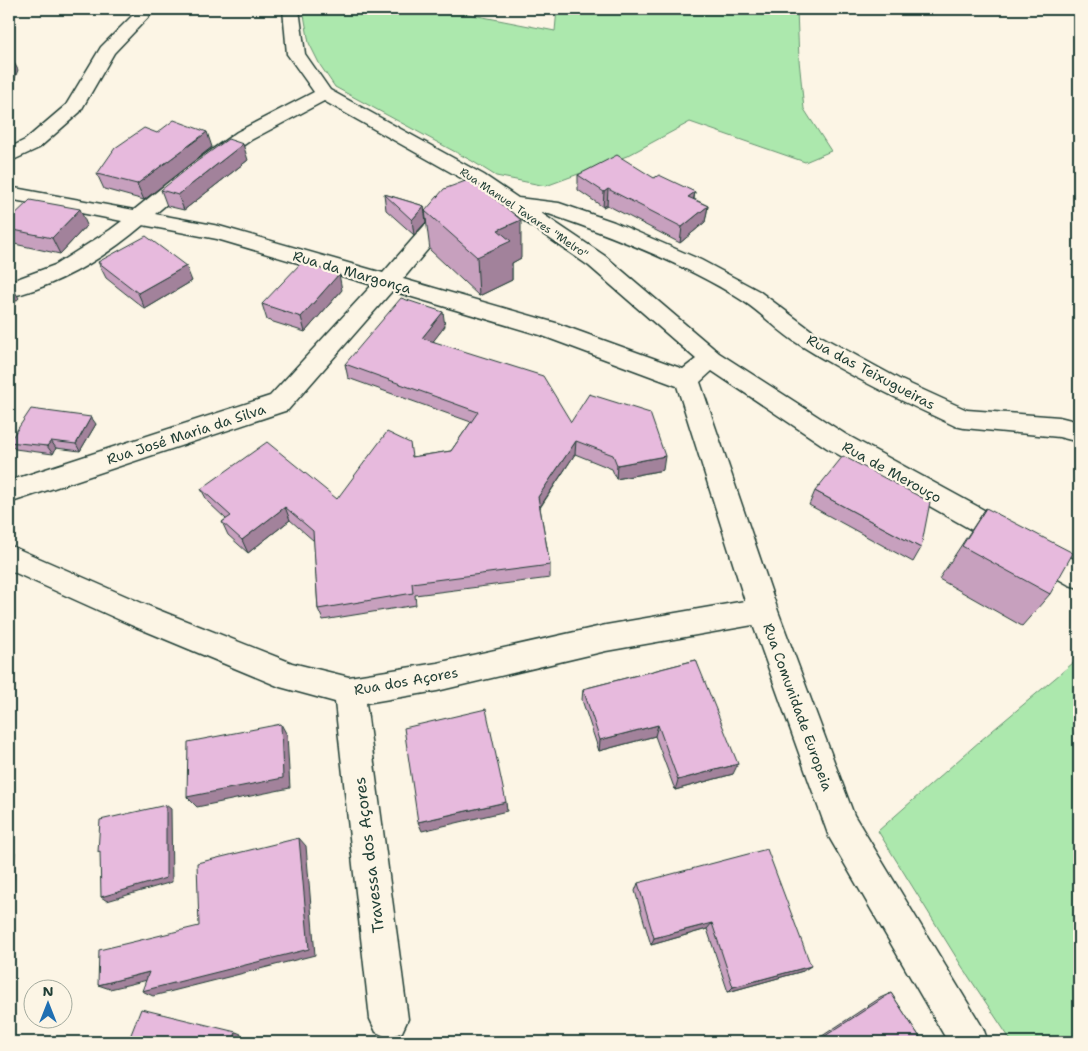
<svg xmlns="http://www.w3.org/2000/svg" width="1088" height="1051" font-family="'Shantell Sans',sans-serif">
	<rect width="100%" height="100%" fill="#fcf5e5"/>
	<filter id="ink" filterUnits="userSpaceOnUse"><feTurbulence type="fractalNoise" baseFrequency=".02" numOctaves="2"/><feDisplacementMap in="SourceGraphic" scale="10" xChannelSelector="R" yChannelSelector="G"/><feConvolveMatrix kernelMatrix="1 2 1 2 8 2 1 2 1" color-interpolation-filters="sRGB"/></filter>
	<g filter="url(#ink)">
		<path fill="#ace8ad" stroke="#669270" d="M 303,9 L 442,9 L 555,31 L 557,9 L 800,9 L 797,10 L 799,60 L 804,109 L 831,151 L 805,162 L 690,122 L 627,156 L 546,186 L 496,176 L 472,161 L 335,87 L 320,65 L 309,43 Z
			M 1079,658 L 1079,1042 L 1012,1042 L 961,965 L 878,831 L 980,741 Z"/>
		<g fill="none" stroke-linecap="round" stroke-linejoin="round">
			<defs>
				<path id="street" d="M 139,9 L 156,9 L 114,53 L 80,112 L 39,148 L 9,162 L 9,148 L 25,140 L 66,105 L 101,47 Z
					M 283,9 L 299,9 L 305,54 L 330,90 L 484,175 L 518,198 L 559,203 L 614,222 L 701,260 L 759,291 L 815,333 L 899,379 L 967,410 L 1059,417 L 1079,422 L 1079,442 L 1059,437 L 964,428 L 955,426 C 902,401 849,376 800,345 C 780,333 763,314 743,301 C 686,264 613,236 549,214 L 541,213 L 605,256 L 719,353 L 845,434 L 1079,562 L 1079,588 L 1069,585 L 827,448 L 712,371 L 700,382 L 778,611 L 854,815 L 983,1028 L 988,1042 L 948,1042 L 829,837 L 753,625 L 606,651 L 437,691 L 366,703 L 408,1019 L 402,1032 L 389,1038 L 376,1032 L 370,1019 L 335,702 L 280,687 L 131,625 L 9,570 L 9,545 L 151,607 L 292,663 L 349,677 L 437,663 L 606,625 L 745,601 L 677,386 L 540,335 L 392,291 L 288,410 L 9,503 L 9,481 L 270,396 L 372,285 L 217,239 L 143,225 C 104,258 58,286 9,297 L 9,282 L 55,265 L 110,230 L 122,221 L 9,199 L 9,187 L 134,210 L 186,168 L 237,132 L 314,92 L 287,54 ZM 324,101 L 470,183 L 589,266 L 696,359 L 683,369 L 556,323 L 403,279 L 459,212 L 462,207 L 459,202 L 452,201 L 445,202 L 383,273 L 219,226 L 155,214 L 200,176 L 251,140 Z"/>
			</defs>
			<use href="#street" stroke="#1f3d34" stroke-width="3"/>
			<use href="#street" fill="#fcf5e5" fill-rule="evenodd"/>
		</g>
		<path fill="#c7a0be" stroke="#1f3d34" d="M 157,133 L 212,147 L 144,200 L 104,189 L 97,174 Z
			M 248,160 L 184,210 L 167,206 L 161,190 Z
			M 578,175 L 654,178 L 695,192 L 694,199 L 708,206 L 705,222 L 680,243 L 607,205 L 603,207 L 578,190 Z
			M 384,194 L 424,206 L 426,222 L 414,235 L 386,210 Z
			M 425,211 L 521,258 L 512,263 L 512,280 L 479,296 L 430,250 Z
			M 9,220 L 87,225 L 60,254 L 10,243 L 9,241 Z
			M 98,262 L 192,281 L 145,309 L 106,278 Z
			M 342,290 L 305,332 L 267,320 L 262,304 Z
			M 445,326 L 433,341 L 571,422 L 663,470 L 616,479 L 612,469 L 575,454 L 540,508 L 550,565 L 550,578 L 415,595 L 416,605 L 323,620 L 318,609 L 314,541 L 290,520 L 248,553 L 228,535 L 222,522 L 226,519 L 208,502 L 201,489 L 337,499 L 412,457 L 451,451 L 471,422 L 348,378 L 345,364 Z
			M 96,424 L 80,451 L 56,448 L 53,454 L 15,449 L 9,442 Z
			M 815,491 L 921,548 L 913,562 L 809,505 Z
			M 986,508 L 1050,594 L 1022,626 L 939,579 Z
			M 696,660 L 733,774 L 675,790 L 655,736 L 599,751 L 582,700 L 583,689 Z
			M 638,883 L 803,971 L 728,992 L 707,929 L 651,945 L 635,891 Z
			M 891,993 L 923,1042 L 813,1042 L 880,998 Z"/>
		<path fill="#a2829b" stroke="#1f3d34" d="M 10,55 L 18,70 L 9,93 L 9,58 Z
			M 207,132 L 212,147 L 144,200 L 137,184 Z
			M 243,144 L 248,160 L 184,210 L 178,195 Z
			M 608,189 L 607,205 L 603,207 L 604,192 Z
			M 695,192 L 692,207 L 688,197 Z
			M 424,206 L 426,222 L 414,235 L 412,220 Z
			M 708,206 L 705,222 L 680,243 L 682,227 Z
			M 80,209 L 87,225 L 60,254 L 52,238 Z
			M 521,220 L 521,258 L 512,263 L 512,280 L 479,296 L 477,257 L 498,230 Z
			M 186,266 L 192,281 L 145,309 L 138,293 Z
			M 339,274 L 342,290 L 305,332 L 301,317 Z
			M 9,283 L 19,298 L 9,309 Z
			M 443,312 L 445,326 L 425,352 L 422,338 Z
			M 91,417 L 96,424 L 80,451 L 76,444 Z
			M 51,441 L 56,448 L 53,454 L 47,446 Z
			M 576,441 L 575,454 L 538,510 L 538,497 Z
			M 9,445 L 12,449 L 9,452 Z
			M 665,456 L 663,470 L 616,479 L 617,465 Z
			M 285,507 L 290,520 L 248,553 L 242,540 Z
			M 281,724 L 287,735 L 290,788 L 197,807 L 187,797 Z
			M 658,725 L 655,736 L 599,751 L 600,740 Z
			M 738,764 L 733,774 L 675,790 L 678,780 Z
			M 506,802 L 507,811 L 422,831 L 418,822 Z
			M 166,805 L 171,809 L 172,882 L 107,901 L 101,897 Z
			M 299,838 L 306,846 L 315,955 L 153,996 L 142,991 Z
			M 9,849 L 15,852 L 12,911 L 9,912 Z
			M 712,923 L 707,929 L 651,945 L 654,938 Z
			M 811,966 L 803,971 L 728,992 L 733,987 Z
			M 149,972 L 160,977 L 110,989 L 98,985 Z
			M 236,1032 L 241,1034 L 238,1042 L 233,1042 Z"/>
		<path fill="#e7badd" stroke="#1f3d34" d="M 174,120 L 207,132 L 137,184 L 97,174 L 115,148 L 144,128 L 157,133 Z
			M 228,139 L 243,144 L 178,195 L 161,190 L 196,162 Z
			M 617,155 L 654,178 L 659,175 L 695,192 L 688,197 L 708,206 L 682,227 L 608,189 L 604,192 L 578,175 Z
			M 471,179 L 521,220 L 498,230 L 511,241 L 477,257 L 425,211 L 444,189 Z
			M 384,194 L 424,206 L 412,220 Z
			M 30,200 L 80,209 L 52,238 L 9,229 L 9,220 Z
			M 146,236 L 186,266 L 138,293 L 98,262 Z
			M 301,263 L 339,274 L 301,317 L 262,304 Z
			M 401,298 L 443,312 L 422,338 L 543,376 L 571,422 L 589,394 L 650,413 L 665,456 L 617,465 L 613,455 L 576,441 L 538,497 L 550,565 L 412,583 L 413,593 L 318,609 L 313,531 L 285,507 L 242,540 L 222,522 L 231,516 L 201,489 L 267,442 L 337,499 L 387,432 L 410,443 L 412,457 L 451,451 L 478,412 L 345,364 Z
			M 31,409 L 91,417 L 76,444 L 51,441 L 47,446 L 9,442 Z
			M 843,456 L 930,502 L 921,548 L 815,491 Z
			M 986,508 L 1073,553 L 1050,594 L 962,546 Z
			M 696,660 L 738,764 L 678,780 L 658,725 L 600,740 L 583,689 Z
			M 486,709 L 506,802 L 418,822 L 404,728 Z
			M 281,724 L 283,778 L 187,797 L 188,742 Z
			M 166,805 L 166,878 L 101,897 L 100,851 L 98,852 L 100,820 Z
			M 299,838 L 309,949 L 142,991 L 149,972 L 98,985 L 99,950 L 199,926 L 197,863 Z
			M 767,849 L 811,966 L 733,987 L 712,923 L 654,938 L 638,883 Z
			M 891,993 L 923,1042 L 816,1042 Z
			M 141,1009 L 236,1032 L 233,1042 L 128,1042 Z"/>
	</g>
	<g text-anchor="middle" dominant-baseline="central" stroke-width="4.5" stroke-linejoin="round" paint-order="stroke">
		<g font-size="11" fill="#1f3d34" stroke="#fcf5e5">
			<text transform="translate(524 213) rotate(34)">Rua Manuel Tavares "Melro"</text>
		</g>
		<g font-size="14" fill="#1f3d34" stroke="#fcf5e5">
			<text transform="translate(352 272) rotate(16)">Rua da Margonça</text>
			<text transform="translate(871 372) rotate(28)">Rua das Teixugueiras</text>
			<text transform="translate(186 434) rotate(-18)">Rua José Maria da Silva</text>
			<text transform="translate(892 472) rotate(29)">Rua de Merouço</text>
			<text transform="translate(406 681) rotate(-10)">Rua dos Açores</text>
			<text transform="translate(798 707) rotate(70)">Rua Comunidade Europeia</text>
		</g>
		<g font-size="16" fill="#1f3d34" stroke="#fcf5e5">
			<text transform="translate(369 855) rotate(-97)">Travessa dos Açores</text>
		</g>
	</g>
	<rect width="1088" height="1051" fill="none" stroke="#fcf5e5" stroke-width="30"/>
	<rect x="15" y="15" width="1058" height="1021" fill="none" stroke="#1f3d34" stroke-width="2" filter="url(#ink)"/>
	<g transform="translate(48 1004)"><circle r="24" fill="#fcf5e5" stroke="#a4ab9e"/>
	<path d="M0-4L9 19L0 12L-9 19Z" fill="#1f6fb2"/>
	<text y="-8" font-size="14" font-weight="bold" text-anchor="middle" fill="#1f3d34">N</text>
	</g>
</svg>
